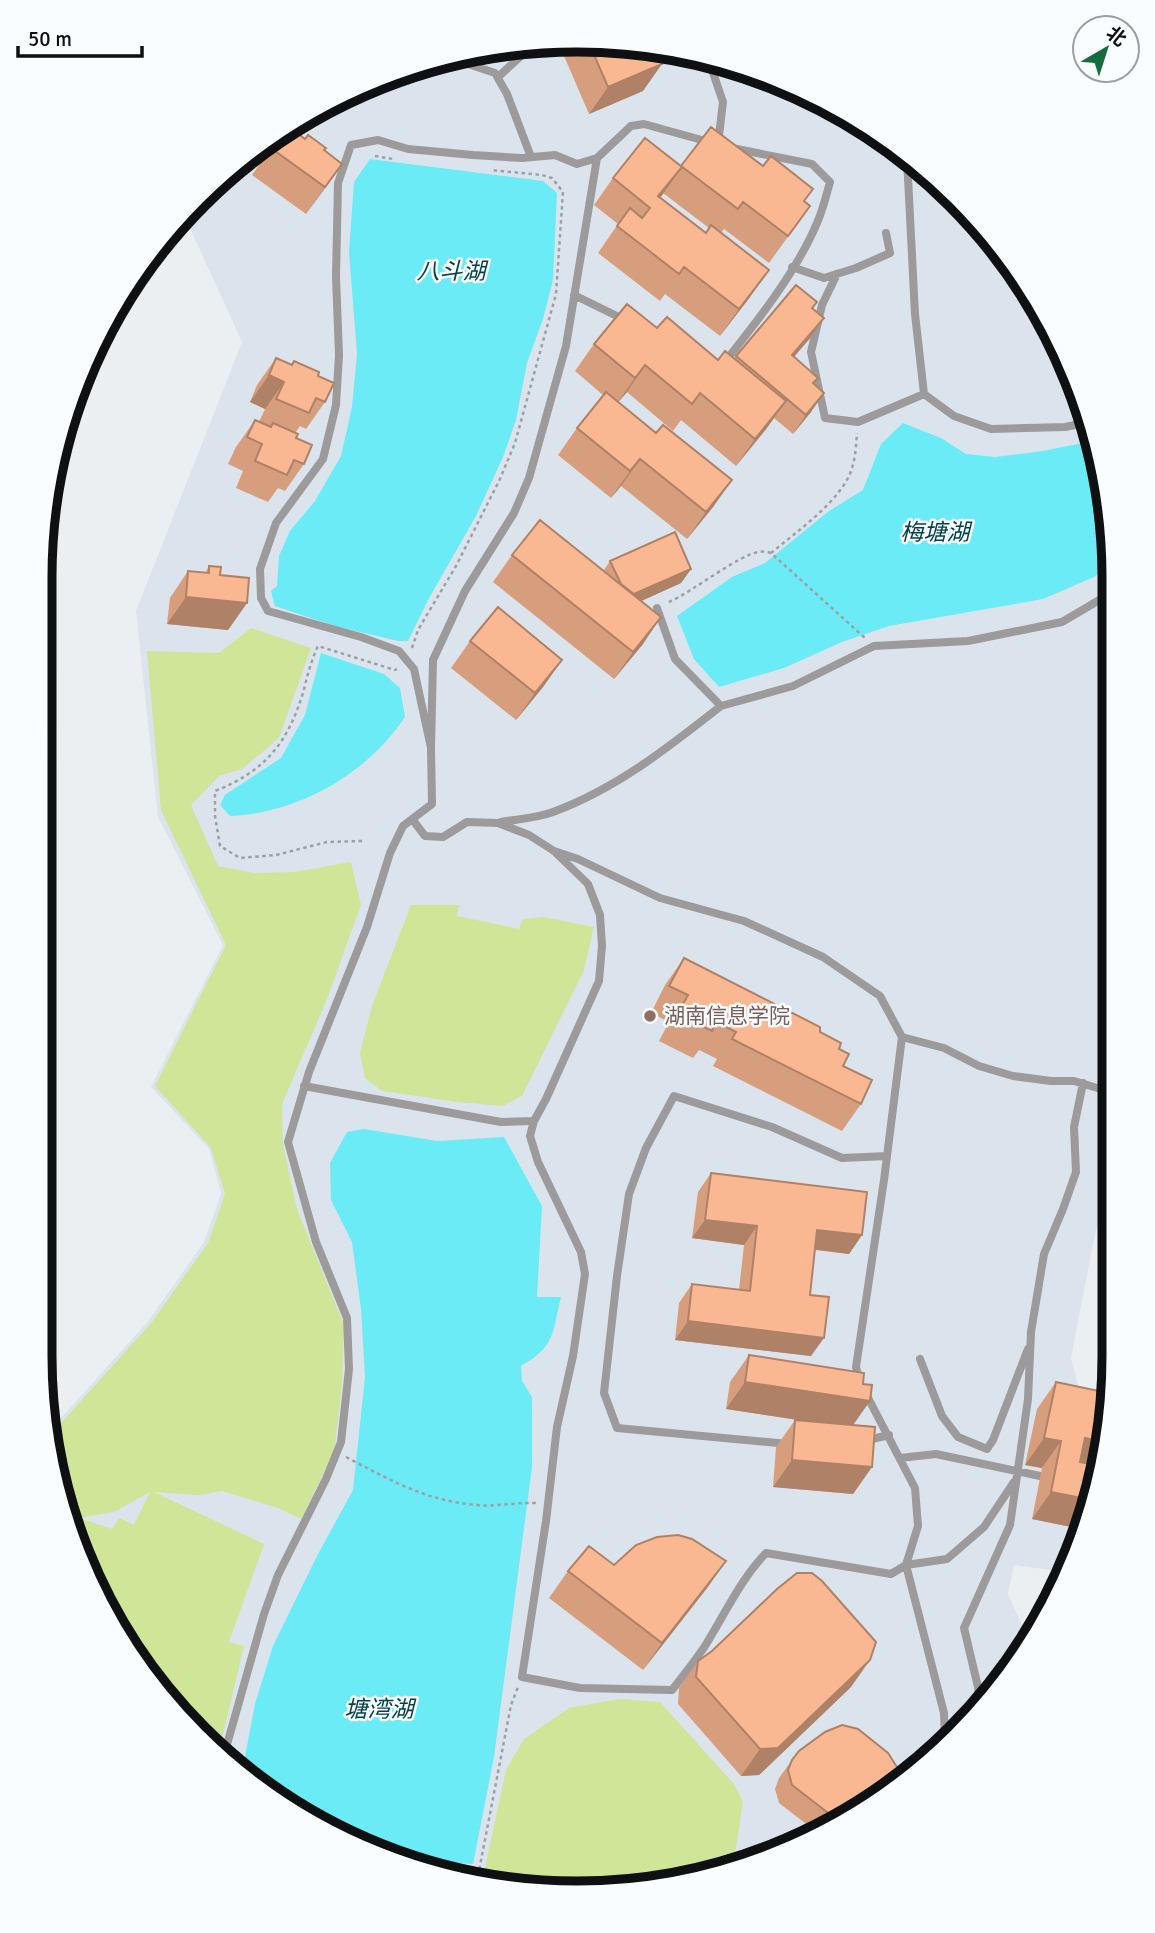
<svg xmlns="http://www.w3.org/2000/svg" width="1155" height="1933" font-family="Signika,'Noto Sans SC',sans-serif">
	<rect width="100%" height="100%" fill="#eceff2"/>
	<path fill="#dbe4ec" d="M 578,40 L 683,51 L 783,81 L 876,131 L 981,223 L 1043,309 L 1096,438 L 1114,542 L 1114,1211 L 1096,1229 L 1071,1358 L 1080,1393 L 1086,1529 L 1065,1572 L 1014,1565 L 1008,1594 L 1030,1643 L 1024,1654 L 904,1782 L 750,1864 L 577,1893 L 405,1864 L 251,1782 L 151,1682 L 69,1528 L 52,1428 L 149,1320 L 204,1242 L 221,1193 L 209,1149 L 151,1087 L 223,945 L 158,817 L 136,611 L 242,342 L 184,215 L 198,197 L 279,131 L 372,81 L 473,51 Z"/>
	<path fill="#cfe597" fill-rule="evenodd" d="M 251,628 L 311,648 L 279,738 L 242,769 L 219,776 L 191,805 L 218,866 L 254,873 L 295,872 L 351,862 L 361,905 L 327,999 L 282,1104 L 283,1145 L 297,1209 L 344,1325 L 342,1386 L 334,1452 L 301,1519 L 278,1508 L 222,1491 L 200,1495 L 154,1492 L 264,1544 L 229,1642 L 244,1646 L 219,1751 L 151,1682 L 69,1528 L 53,1432 L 152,1322 L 208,1243 L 225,1194 L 211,1148 L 155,1086 L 226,945 L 161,810 L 147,651 L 219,653 ZM 150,1492 L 134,1525 L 119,1518 L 112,1529 L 79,1518 L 114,1512 Z
		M 411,905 L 459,905 L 457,916 L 519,929 L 523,919 L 544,917 L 594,927 L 584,970 L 522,1096 L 503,1106 L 458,1102 L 382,1091 L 365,1078 L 360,1053 L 372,1006 Z
		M 619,1699 L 660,1702 L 734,1784 L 743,1802 L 733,1867 L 577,1893 L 483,1877 L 506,1770 L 524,1739 L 569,1708 Z"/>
	<path fill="#6aebf5" d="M 370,159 L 543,181 L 557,193 L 553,280 L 543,319 L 527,363 L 516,420 L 503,457 L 476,516 L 428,600 L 408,641 L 398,641 L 335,626 L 275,606 L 271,591 L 277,586 L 279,556 L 290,531 L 315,501 L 341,456 L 352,407 L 357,354 L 349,252 L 354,182 Z
		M 903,423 L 941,438 L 966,454 L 995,457 L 1043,451 L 1097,440 L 1114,542 L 1114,563 L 1094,577 L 1043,599 L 889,626 L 842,642 L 784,668 L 719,687 L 694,659 L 677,616 L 732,577 L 765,563 L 829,511 L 863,490 L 881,444 Z
		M 321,653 L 384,674 L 400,688 L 405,717 C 367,774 299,813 230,816 L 220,805 L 225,795 L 281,758 L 305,715 Z
		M 364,1129 L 437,1141 L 504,1137 L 542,1206 L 537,1297 L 561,1297 C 552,1333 556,1346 521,1366 L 522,1381 L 532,1397 L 532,1467 L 494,1757 L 473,1864 L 452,1863 L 438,1870 L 405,1864 L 251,1782 L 242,1773 L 255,1704 L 273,1646 L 317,1556 L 353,1490 L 365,1377 L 361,1309 L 352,1242 L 331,1200 L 330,1163 L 347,1132 Z"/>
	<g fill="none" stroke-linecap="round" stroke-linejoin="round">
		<path stroke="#9da0a2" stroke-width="2.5" stroke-dasharray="3.5 3.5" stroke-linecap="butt" d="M 375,156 L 393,159
			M 771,553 C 795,533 835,505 849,476 C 855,463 856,448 857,433
			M 669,602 C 692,592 740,554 759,552 C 763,551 767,552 771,553 L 865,638
			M 412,648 L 418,630 L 456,566 L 500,479 L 515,443 L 556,294 L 563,192 L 552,178 L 542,175 L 490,170
			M 362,841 L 327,842 L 276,855 L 240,858 L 220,846 L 215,816 L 215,791 C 265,771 287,744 303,693 C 307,677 311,661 318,646 L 395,670 L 397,669
			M 346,1457 C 390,1480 426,1501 477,1505 C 497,1507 516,1502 536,1503
			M 478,1876 L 511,1705 L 518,1687"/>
		<path stroke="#9c9a9a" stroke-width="8" d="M 450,58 L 495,73 L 507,94 L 531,157
			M 708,58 L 723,102 L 718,144
			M 498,77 L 533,45
			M 597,158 L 631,126 L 644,124 L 709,142
			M 907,158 L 915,314 L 924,394 L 954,416 L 991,429 L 1065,427 L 1090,422
			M 792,267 L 824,278 L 856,268 L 890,253 L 886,233
			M 837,274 L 822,305 L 811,352 L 825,418 L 858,422 L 924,394
			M 574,295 L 625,320
			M 724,363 C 756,323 797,271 817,223 C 823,210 826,196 830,182 L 812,164 L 732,148
			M 657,608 L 675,659 L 721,706 L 793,686 L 874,646 L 968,641 L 1062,622 L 1101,599 L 1114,588
			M 501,822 C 518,819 537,818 553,812 C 616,789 669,747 721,706
			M 554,851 L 578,859 L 660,898 L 744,921 L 823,957 L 880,996 L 902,1037 L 884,1180 L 856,1367 L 859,1380
			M 902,1037 L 944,1048 L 979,1066 L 1013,1076 L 1051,1081 L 1074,1081 L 1114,1093
			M 304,1086 L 501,1122 L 534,1121 L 546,1099 L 599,981 L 602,946 L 600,915 L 588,884 L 554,851 L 529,835 L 498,823 L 467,822 L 443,837 L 425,836 L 412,819
			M 534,1121 L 530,1136 L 538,1162 L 581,1252 L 585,1274 L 573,1356 L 557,1427 L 546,1521 L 522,1677 L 580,1688 L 672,1690 C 683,1676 695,1661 705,1646 C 725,1614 740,1580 766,1553 L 891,1574 L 906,1565 L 918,1526 L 915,1488 L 865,1392
			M 920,1359 L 942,1416 L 958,1437 L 987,1449 L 993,1440 L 1028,1349
			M 864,1441 L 889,1435
			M 789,1444 L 617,1428 L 604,1393 L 617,1276 L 629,1194 L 646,1148 L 674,1096 L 772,1127 L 842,1158 L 887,1156
			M 900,1458 L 936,1454 L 1040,1476
			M 979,1703 L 978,1687 L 964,1628 L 1010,1525 L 1028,1399 L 1031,1332 L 1044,1254 L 1063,1209 L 1076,1172 L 1074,1127 L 1083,1083
			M 945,1739 L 944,1713 L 906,1565 L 947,1559 L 984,1527 L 1014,1482
			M 224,1755 L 264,1614 L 278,1575 L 326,1479 L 341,1442 L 349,1369 L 347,1318 L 316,1242 L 288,1142 L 309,1072 L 367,927 L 390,853 L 403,826 L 432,804 L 431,748 L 433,660 L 465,591 L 514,513 L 529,478 L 566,346 L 597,158 L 577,164 L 555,155 L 522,158 L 473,155 L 408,149 L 378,140 L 351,145 L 338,183 L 336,277 L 339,355 L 336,405 L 323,459 L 276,523 L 260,569 L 261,598 L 268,611 L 361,637 L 399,651 L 414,669 L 431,748"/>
	</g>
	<path fill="#d79e7e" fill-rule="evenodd" d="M 578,40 L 655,48 L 643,91 L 589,114 L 558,42 Z
		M 734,66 L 759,74 L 744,83 Z
		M 271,148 L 324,151 L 342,164 L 306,214 L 252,175 Z
		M 681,166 L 763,166 L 813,189 L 804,202 L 810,206 L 769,263 L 724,229 L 721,233 L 750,297 L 720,336 L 665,294 L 660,301 L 598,253 L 618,224 L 594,205 L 613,178 ZM 663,193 L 709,228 L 706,233 L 660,198 Z
		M 796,285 L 812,309 L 824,318 L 811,337 L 794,357 L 814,384 L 811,412 L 793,434 L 774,418 L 736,466 L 681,420 L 673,431 L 627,392 L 618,402 L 656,433 L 732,480 L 713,507 L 687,539 L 621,486 L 611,498 L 558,455 L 577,428 L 603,395 L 575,371 L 594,344 L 657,328 L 718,360 L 734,358 Z
		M 276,358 L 292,365 L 294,361 L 318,376 L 325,402 L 306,429 L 300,426 L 295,433 L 304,464 L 285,491 L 278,488 L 268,502 L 236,488 L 243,471 L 228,464 L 236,447 L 255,420 L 259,422 L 265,409 L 250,402 L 257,385 Z
		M 512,555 L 604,570 L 610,561 L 691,569 L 681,583 L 641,601 L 643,644 L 614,679 L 493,582 Z
		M 209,566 L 220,575 L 247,603 L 228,630 L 167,624 L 170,598 L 188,571 L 205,573 Z
		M 470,641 L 562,660 L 543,687 L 516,720 L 451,668 Z
		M 684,958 L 820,1032 L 839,1049 L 843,1066 L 861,1104 L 842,1131 L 713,1066 L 717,1059 L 699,1050 L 693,1058 L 659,1041 L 669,1022 L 651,1013 L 665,985 Z
		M 711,1173 L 862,1235 L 849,1254 L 815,1250 L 810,1295 L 811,1356 L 675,1340 L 679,1303 L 692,1284 L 739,1290 L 744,1245 L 692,1238 L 698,1192 Z
		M 749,1355 L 853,1425 L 872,1467 L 853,1494 L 773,1487 L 776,1447 L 795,1420 L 806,1421 L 726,1409 L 730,1382 Z
		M 1056,1382 L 1113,1394 L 1086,1530 L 1032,1519 L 1042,1468 L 1025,1465 L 1037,1409 Z
		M 726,1561 L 707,1588 L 643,1670 L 549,1598 L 568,1571 L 614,1565 Z
		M 698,1661 L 851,1687 L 759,1775 L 741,1776 L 678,1704 L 679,1688 Z
		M 792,1760 L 898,1785 L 814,1830 L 779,1803 L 775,1789 L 779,1778 Z"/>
	<path fill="#af8166" d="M 662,64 L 643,91 L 589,114 L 608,87 Z
		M 752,72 L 759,74 L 744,83 Z
		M 342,164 L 323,191 L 306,214 L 325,187 Z
		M 682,167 L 663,194 L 639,223 L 658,196 Z
		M 769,270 L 750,297 L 720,336 L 739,309 Z
		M 824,318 L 811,337 L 779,374 L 792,355 Z
		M 645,365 L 627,392 L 616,405 L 635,378 Z
		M 269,375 L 284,382 L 265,409 L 250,402 Z
		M 824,393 L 811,412 L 793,434 L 806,415 Z
		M 786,401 L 767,428 L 736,466 L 755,439 Z
		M 640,459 L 621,486 L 611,498 L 630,471 Z
		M 732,480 L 713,507 L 687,539 L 706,512 Z
		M 691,569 L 681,583 L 617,612 L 627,598 Z
		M 186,597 L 247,603 L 228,630 L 167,624 Z
		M 661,617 L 643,644 L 614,679 L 633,652 Z
		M 562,660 L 543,687 L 516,720 L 535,693 Z
		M 705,1220 L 757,1226 L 744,1245 L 692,1238 Z
		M 817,1230 L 862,1235 L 849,1254 L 804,1248 Z
		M 688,1321 L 824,1338 L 811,1356 L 675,1340 Z
		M 745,1382 L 870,1401 L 851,1428 L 726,1409 Z
		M 1044,1438 L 1061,1441 L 1042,1468 L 1025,1465 Z
		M 1085,1438 L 1103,1442 L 1098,1471 L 1066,1465 Z
		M 792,1460 L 872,1467 L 853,1494 L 773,1487 Z
		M 1051,1492 L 1092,1500 L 1086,1530 L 1032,1519 Z
		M 726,1561 L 707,1588 L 643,1670 L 662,1643 Z
		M 870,1660 L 851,1687 L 759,1775 L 741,1776 L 760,1749 Z"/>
	<path fill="#fab892" stroke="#af8166" stroke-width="2" d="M 588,41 L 655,48 L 662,64 L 608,87 Z
		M 288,126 L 305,139 L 308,135 L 326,148 L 324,150 L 342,164 L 325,187 L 271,148 Z
		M 711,127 L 763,166 L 771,156 L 813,189 L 804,201 L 810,206 L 788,236 L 743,202 L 738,209 L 681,166 Z
		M 645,138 L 682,167 L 658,196 L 706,233 L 711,225 L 769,270 L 739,309 L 684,267 L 679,274 L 617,226 L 630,208 L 642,218 L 650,208 L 613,178 Z
		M 796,285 L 817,302 L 812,308 L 824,318 L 792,355 L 818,378 L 813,383 L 824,393 L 806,415 L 736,356 Z
		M 627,304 L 657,328 L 667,317 L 718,360 L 725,351 L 786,401 L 755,439 L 700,393 L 692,404 L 645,365 L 635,378 L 594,344 Z
		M 276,358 L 292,365 L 294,361 L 319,372 L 318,376 L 334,383 L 325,402 L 316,398 L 309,413 L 276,399 L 284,382 L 269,375 Z
		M 606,392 L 656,433 L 663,425 L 732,480 L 706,512 L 640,459 L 630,471 L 577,428 Z
		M 255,420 L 271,427 L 273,423 L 298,434 L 296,438 L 312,445 L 304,464 L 294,460 L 287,475 L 255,461 L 262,444 L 247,437 Z
		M 540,520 L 661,617 L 633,652 L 512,555 Z
		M 675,532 L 691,569 L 634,594 L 621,584 L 610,561 Z
		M 209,566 L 221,567 L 220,575 L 249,578 L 247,603 L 186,597 L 188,571 L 209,573 Z
		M 498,607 L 562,660 L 535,693 L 470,641 Z
		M 684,958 L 820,1027 L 820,1032 L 841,1043 L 839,1049 L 849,1054 L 843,1066 L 872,1080 L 861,1104 L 732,1039 L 736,1032 L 716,1022 L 712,1031 L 678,1014 L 688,995 L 669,986 Z
		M 711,1173 L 867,1192 L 862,1235 L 817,1230 L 810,1295 L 829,1297 L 824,1338 L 688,1321 L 692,1284 L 750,1291 L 757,1226 L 705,1220 Z
		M 749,1355 L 864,1373 L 863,1384 L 872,1385 L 870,1401 L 745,1382 Z
		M 1056,1382 L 1113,1394 L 1103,1442 L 1085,1438 L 1080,1462 L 1099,1466 L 1092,1500 L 1051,1492 L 1061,1441 L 1044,1438 Z
		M 795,1420 L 875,1427 L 872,1467 L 792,1460 Z
		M 678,1535 L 692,1539 L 726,1561 L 662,1643 L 568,1571 L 589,1546 L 614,1565 L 636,1545 L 657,1537 Z
		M 797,1573 L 812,1573 L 822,1581 L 876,1642 L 870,1660 L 778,1748 L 760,1749 L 696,1677 L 698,1661 L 712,1651 L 777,1589 Z
		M 842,1725 L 858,1729 L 888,1753 L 897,1767 L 898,1785 L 836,1819 L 792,1785 L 788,1770 L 792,1760 L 799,1751 L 825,1732 Z"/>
	<circle fill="#8d6e63" stroke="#fafdff" stroke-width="2.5" cx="650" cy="1016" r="7"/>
	<g text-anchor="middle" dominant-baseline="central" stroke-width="5" stroke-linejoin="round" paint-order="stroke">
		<g font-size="21" fill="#785e54" stroke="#fafdff" text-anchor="start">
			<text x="664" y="1016">湖南信息学院</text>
		</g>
		<g font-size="23" font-style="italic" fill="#024146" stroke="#fafdff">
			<text x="451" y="271">八斗湖</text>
			<text x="935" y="532">梅塘湖</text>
			<text x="379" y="1709">塘湾湖</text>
		</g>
	</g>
	<path d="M0 0H1155V1933H0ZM577 52H577A525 525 0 0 1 1102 577V1356A525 525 0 0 1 577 1881H577A525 525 0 0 1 52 1356V577A525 525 0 0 1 577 52Z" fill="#fafdff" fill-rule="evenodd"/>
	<path fill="none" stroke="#0f1011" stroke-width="9" d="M577 52H577A525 525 0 0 1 1102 577V1356A525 525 0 0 1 577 1881H577A525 525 0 0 1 52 1356V577A525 525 0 0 1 577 52Z"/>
	<g transform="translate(1106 49) rotate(39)"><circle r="33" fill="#fafdff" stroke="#9c9ea0" stroke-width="2"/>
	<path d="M0-5L12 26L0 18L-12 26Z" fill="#156d3f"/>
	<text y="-10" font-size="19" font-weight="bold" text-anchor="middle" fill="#0f1011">北</text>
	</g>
	<path d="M18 46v10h124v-10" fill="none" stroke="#0f1011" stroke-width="3.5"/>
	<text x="28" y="46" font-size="21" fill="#0f1011" stroke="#fafdff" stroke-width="5" paint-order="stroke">50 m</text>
</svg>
